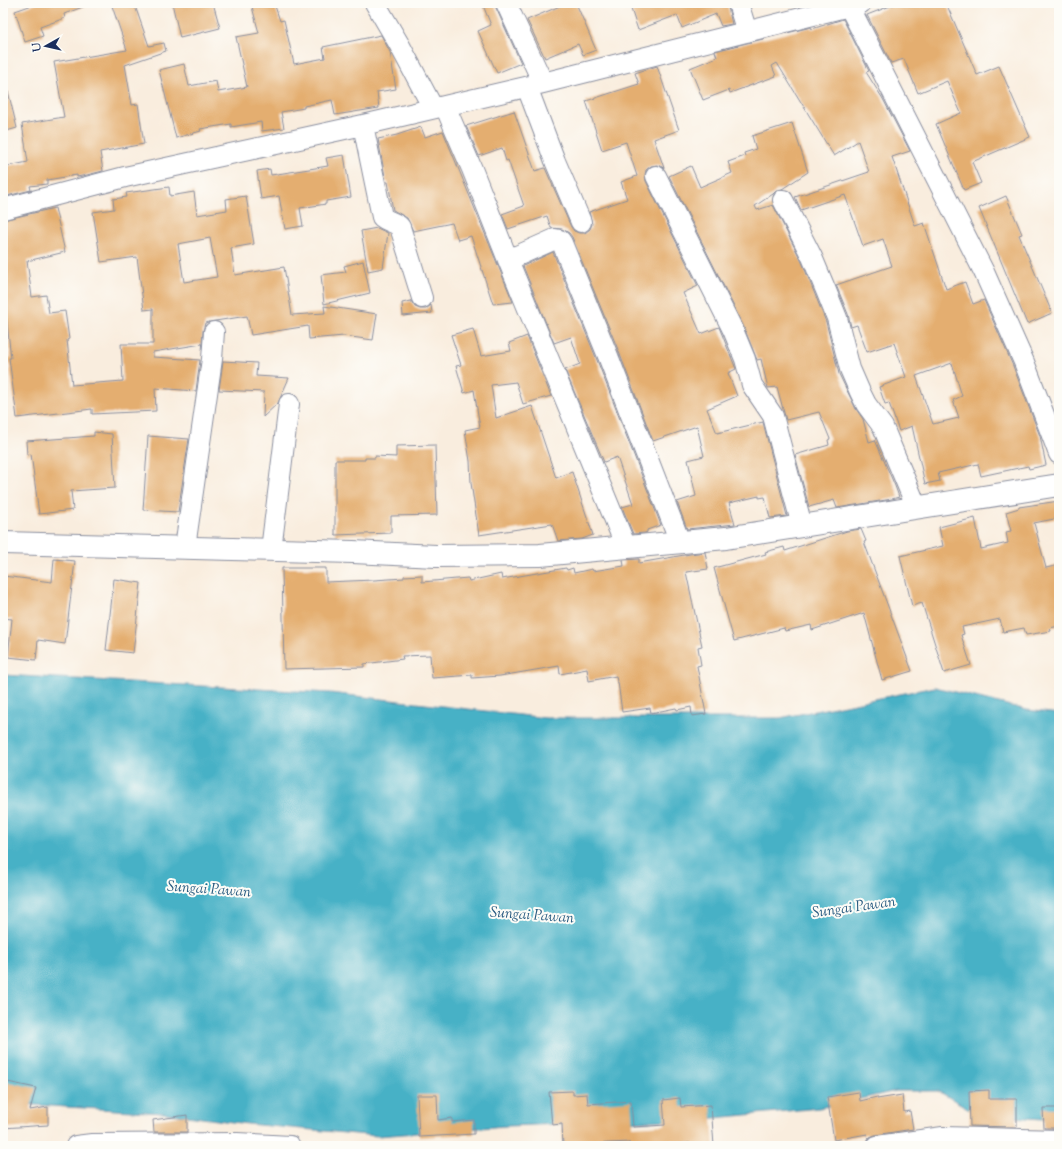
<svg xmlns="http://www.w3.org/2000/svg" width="1062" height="1149" font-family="'Sorts Mill Goudy',serif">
	<rect width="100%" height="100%" fill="#fdfcf7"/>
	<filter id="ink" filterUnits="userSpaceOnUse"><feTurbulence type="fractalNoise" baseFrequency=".025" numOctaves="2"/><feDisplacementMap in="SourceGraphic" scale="8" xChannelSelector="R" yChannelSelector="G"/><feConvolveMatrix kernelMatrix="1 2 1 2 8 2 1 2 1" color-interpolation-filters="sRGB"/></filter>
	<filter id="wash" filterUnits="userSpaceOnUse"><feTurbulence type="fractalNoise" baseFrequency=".012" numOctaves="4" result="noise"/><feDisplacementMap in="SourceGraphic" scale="16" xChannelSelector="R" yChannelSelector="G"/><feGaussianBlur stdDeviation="0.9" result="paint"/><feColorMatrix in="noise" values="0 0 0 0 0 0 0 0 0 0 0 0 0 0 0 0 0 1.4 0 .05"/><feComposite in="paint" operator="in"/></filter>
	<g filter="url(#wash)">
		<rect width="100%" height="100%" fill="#f9edde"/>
		<path fill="#47b1c6" stroke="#317092" d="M 3,675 L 330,693 L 546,718 L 780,718 L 935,687 L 1027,710 L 1059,714 L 1059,1120 L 980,1115 L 938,1091 L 896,1091 L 819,1108 L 704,1119 L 506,1126 L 378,1136 L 248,1124 L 164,1113 L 3,1103 Z"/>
		<g id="blocks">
			<path fill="#e4ae70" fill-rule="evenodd" d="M 38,3 L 88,3 L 88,5 L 64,14 L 65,18 L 40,27 L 43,36 L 25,42 L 15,11 Z
				M 111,3 L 134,3 L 149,46 L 164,43 L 166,51 L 125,65 L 132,105 L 138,104 L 144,144 L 100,152 L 103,171 L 87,175 L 77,177 L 77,175 L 47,180 L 47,184 L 30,186 L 31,190 L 3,197 L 3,167 L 28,162 L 22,124 L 64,117 L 54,62 L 127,50 Z
				M 172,3 L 213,3 L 220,28 L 180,38 Z
				M 251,3 L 274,3 L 280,21 L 284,20 L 294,64 L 325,58 L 323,47 L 381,35 L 390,52 L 396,89 L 377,92 L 379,108 L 335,115 L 332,100 L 304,106 L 304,108 L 281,112 L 284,128 L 262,131 L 261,122 L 231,127 L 231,124 L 200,129 L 201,131 L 176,138 L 159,70 L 184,64 L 189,86 L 216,81 L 218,92 L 247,87 L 236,37 L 259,33 Z
				M 482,3 L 495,3 L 496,8 L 521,63 L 497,73 L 478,31 L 491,25 Z
				M 567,3 L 576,3 L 596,50 L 583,55 L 578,44 L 545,58 L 527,20 Z
				M 629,3 L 727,3 L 732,24 L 721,26 L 716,14 L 682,28 L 677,15 L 638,30 Z
				M 898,3 L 946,3 L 977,75 L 999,66 L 1030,137 L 972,162 L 981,183 L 964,190 L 936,124 L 961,113 L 947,81 L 918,93 L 904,59 L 891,63 L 867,15 Z
				M 843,19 L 869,71 L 866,72 L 883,99 L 910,151 L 892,157 L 915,226 L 924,223 L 946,289 L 965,282 L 973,304 L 984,300 L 1013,366 L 1040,436 L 1046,465 L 1029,469 L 1028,466 L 981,476 L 978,464 L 938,473 L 940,481 L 925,484 L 912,426 L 899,431 L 889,403 L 885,404 L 879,387 L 906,377 L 894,343 L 867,352 L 857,325 L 851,327 L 848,314 L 836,285 L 892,266 L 883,239 L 863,246 L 845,195 L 801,210 L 795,197 L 869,172 L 858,141 L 834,156 L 777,63 L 772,66 L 776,76 L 730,93 L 729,90 L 703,100 L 690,68 L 717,57 L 715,51 L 811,27 L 812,29 ZM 952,363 L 962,396 L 953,400 L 959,418 L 933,424 L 916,376 Z
				M 657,66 L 679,130 L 654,139 L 664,168 L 657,165 L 651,166 L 646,170 L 645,175 L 646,181 L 698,286 L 683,293 L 701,334 L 719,327 L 736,369 L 728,373 L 737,396 L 707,409 L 717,433 L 763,422 L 787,516 L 770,518 L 765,497 L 759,498 L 759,496 L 729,503 L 735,524 L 687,529 L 677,502 L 696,496 L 688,460 L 704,456 L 697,426 L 653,441 L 619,352 L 572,237 L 569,233 L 562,229 L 551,228 L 547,216 L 508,229 L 502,214 L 524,206 L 508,160 L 506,161 L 502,148 L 479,156 L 466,126 L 514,111 L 535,171 L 545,168 L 571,227 L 574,231 L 579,233 L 585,233 L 590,229 L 592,224 L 589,212 L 627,199 L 621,182 L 637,176 L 626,142 L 602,150 L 586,101 L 639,84 L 635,73 Z
				M 3,91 L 8,91 L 17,128 L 3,132 Z
				M 792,123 L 808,172 L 782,189 L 777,190 L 773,194 L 755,206 L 757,210 L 773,205 L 802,262 L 826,322 L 839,374 L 856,409 L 863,419 L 869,442 L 875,440 L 895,486 L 899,497 L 892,499 L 837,508 L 834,500 L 809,507 L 795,455 L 829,445 L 828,440 L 830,439 L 819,412 L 786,420 L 777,387 L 768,388 L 761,359 L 757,360 L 743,325 L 669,176 L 691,166 L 700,187 L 732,173 L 728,162 L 745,156 L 744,153 L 756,149 L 752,136 Z
				M 421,127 L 425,137 L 443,131 L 513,302 L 493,304 L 471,236 L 458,240 L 452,223 L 413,231 L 407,218 L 393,210 L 388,182 L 386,182 L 378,139 L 397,135 Z
				M 344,155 L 351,197 L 326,201 L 326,204 L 300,208 L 303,226 L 285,229 L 279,196 L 261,199 L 257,171 L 270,169 L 271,175 L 328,166 L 326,158 Z
				M 169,187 L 170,196 L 194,192 L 197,215 L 227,210 L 226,199 L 246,196 L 254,244 L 231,248 L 235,275 L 284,267 L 292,315 L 325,313 L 324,306 L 377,314 L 373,340 L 344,336 L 309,339 L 308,326 L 251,335 L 247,316 L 209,322 L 205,323 L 203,331 L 202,344 L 153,352 L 153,357 L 200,360 L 196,391 L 155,388 L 156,411 L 92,414 L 92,409 L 17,418 L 9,358 L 11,358 L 6,314 L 3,314 L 3,220 L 55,208 L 65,252 L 27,261 L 32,297 L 46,295 L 49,313 L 65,311 L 69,339 L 67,340 L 72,385 L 123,381 L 121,344 L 153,344 L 153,309 L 144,310 L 137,257 L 101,262 L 93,212 L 114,209 L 113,199 L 127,197 L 126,193 ZM 210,238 L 217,277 L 184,282 L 178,244 Z
				M 1006,196 L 1022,234 L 1019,235 L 1052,313 L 1027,324 L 979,208 Z
				M 377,228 L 388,233 L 383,268 L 368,271 L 361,231 Z
				M 553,252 L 597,360 L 661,525 L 647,530 L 647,532 L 645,533 L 633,534 L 622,507 L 633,504 L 617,457 L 604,462 L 565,370 L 580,364 L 571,337 L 554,343 L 523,266 Z
				M 363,261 L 370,293 L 324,304 L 321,275 L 346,272 L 344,266 Z
				M 411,301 L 415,307 L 420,309 L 426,309 L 431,305 L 432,313 L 403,316 L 402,303 Z
				M 473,329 L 481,356 L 511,351 L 509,343 L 527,336 L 551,396 L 523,404 L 516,382 L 491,385 L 496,418 L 532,406 L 556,478 L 572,472 L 593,535 L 582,539 L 558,541 L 552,524 L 479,535 L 471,483 L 470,461 L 465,430 L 480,427 L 474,390 L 464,393 L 456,366 L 461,365 L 451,335 Z
				M 223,361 L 257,363 L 256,376 L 289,378 L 278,403 L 263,417 L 264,392 L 219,390 Z
				M 94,432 L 112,434 L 115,488 L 71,491 L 73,510 L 39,514 L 31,454 L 27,455 L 26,441 L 94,436 Z
				M 148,436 L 189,439 L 178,512 L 143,510 Z
				M 435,445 L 437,515 L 391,516 L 391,533 L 335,535 L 335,460 L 365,460 L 365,458 L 375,458 L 375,456 L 396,457 L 396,446 Z
				M 1059,501 L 1059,518 L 1034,523 L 1046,568 L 1059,565 L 1059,626 L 1050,628 L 1051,631 L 1026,635 L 1024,628 L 1003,632 L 1000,619 L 962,627 L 964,634 L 961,635 L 971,665 L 944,673 L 922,603 L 912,606 L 900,556 L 943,546 L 939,527 L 975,518 L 981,549 L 1008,543 L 1006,532 L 1011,531 L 1006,512 L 1019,508 L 1019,507 Z
				M 861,529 L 866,541 L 864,542 L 912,671 L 882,680 L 864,613 L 812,630 L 811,625 L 785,631 L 784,628 L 734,641 L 714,568 L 766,554 L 765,552 L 784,547 L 785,551 L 847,531 Z
				M 705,552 L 708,569 L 686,572 L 702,646 L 698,647 L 701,665 L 697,666 L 706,714 L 692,716 L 691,707 L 677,710 L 676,708 L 651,713 L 650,708 L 622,712 L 618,682 L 617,682 L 616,676 L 589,681 L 587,669 L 560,674 L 559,666 L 500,676 L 472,678 L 472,675 L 432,678 L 430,655 L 402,656 L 403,659 L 364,664 L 364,667 L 284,669 L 282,568 L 326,568 L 326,582 L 374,580 L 404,578 L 404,576 L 422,575 L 422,582 L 468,578 L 469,581 L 501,574 L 502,579 L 566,568 L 567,570 L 573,568 L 574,573 L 592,569 L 593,571 L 624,566 L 623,560 L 639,559 L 639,563 L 690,554 Z
				M 54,559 L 75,561 L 65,644 L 38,640 L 36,660 L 8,657 L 12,619 L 3,618 L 3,576 L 52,582 Z
				M 114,579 L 141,583 L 133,653 L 106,650 Z
				M 3,1081 L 36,1088 L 30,1110 L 48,1107 L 48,1125 L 3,1128 Z
				M 989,1090 L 989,1099 L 1017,1099 L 1017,1127 L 970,1126 L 969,1091 Z
				M 573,1091 L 573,1095 L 587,1094 L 588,1104 L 631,1101 L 633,1127 L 665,1125 L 663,1100 L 680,1098 L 681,1107 L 711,1105 L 714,1146 L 691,1146 L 690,1143 L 629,1146 L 629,1142 L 591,1144 L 591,1146 L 563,1146 L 562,1124 L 552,1125 L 549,1092 Z
				M 859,1092 L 860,1101 L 877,1097 L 877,1099 L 902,1095 L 904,1112 L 910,1111 L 913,1129 L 875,1135 L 870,1137 L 868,1140 L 867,1134 L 834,1140 L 827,1097 Z
				M 417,1095 L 437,1095 L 438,1120 L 452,1118 L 452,1122 L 474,1120 L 474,1134 L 419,1137 Z
				M 1043,1108 L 1059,1108 L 1059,1128 L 1044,1128 Z
				M 187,1115 L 187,1132 L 154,1132 L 153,1120 Z"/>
		</g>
	</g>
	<g filter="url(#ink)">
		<use href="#blocks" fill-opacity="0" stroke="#8a8e9e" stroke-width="1"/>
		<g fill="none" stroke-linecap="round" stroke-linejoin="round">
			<defs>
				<path id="street" d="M 375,3 L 399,44 L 433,108
					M 506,3 L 543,83
					M 738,3 L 747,32
					M 849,6 L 984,272 L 1024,362 L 1059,454
					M 527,87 L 555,161 L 581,222
					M 445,106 L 472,169 L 508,260 L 626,547
					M 363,125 L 382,217 C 388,222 395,222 400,227 L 422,298
					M 656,176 L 733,330 L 745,359 L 752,385 L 773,416 L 802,526
					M 783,200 L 812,257 L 827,293 L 837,318 L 850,369 L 860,392 L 866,404 L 883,427 L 917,508
					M 3,209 L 125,177 L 363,125 L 543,83 L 861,3
					M 508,260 L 555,239 L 560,240 L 562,243 L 608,356 L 680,542
					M 185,547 L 212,359 L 214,332
					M 271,550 L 289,404
					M 76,1146 L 92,1144 L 237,1143 L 290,1146
					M 877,1146 L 943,1137 L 1059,1140"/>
				<path id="primary" d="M 3,543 L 353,552 L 436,556 L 540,555 L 726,538 L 1059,485"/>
			</defs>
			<use href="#street" stroke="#8a8e9e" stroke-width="22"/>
			<use href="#primary" stroke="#8a8e9e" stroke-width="24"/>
			<use href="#street" stroke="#fff" stroke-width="20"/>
			<use href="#primary" stroke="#fff" stroke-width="22"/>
		</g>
	</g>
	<g text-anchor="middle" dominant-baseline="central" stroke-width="4" stroke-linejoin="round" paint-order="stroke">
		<g font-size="15" font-style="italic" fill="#2a5c82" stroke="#fdfcf7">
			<text transform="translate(209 890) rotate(4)">Sungai Pawan</text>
			<text transform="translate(854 908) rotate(-8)">Sungai Pawan</text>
			<text transform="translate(532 916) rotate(4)">Sungai Pawan</text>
		</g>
	</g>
	<rect width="1062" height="1149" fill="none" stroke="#fdfcf7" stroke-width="16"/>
	<g transform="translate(46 46) rotate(262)" stroke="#fdfcf7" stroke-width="3" paint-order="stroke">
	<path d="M0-3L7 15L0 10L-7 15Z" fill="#1b2f5e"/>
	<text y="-6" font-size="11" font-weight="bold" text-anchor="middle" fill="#1b2f5e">U</text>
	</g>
</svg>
